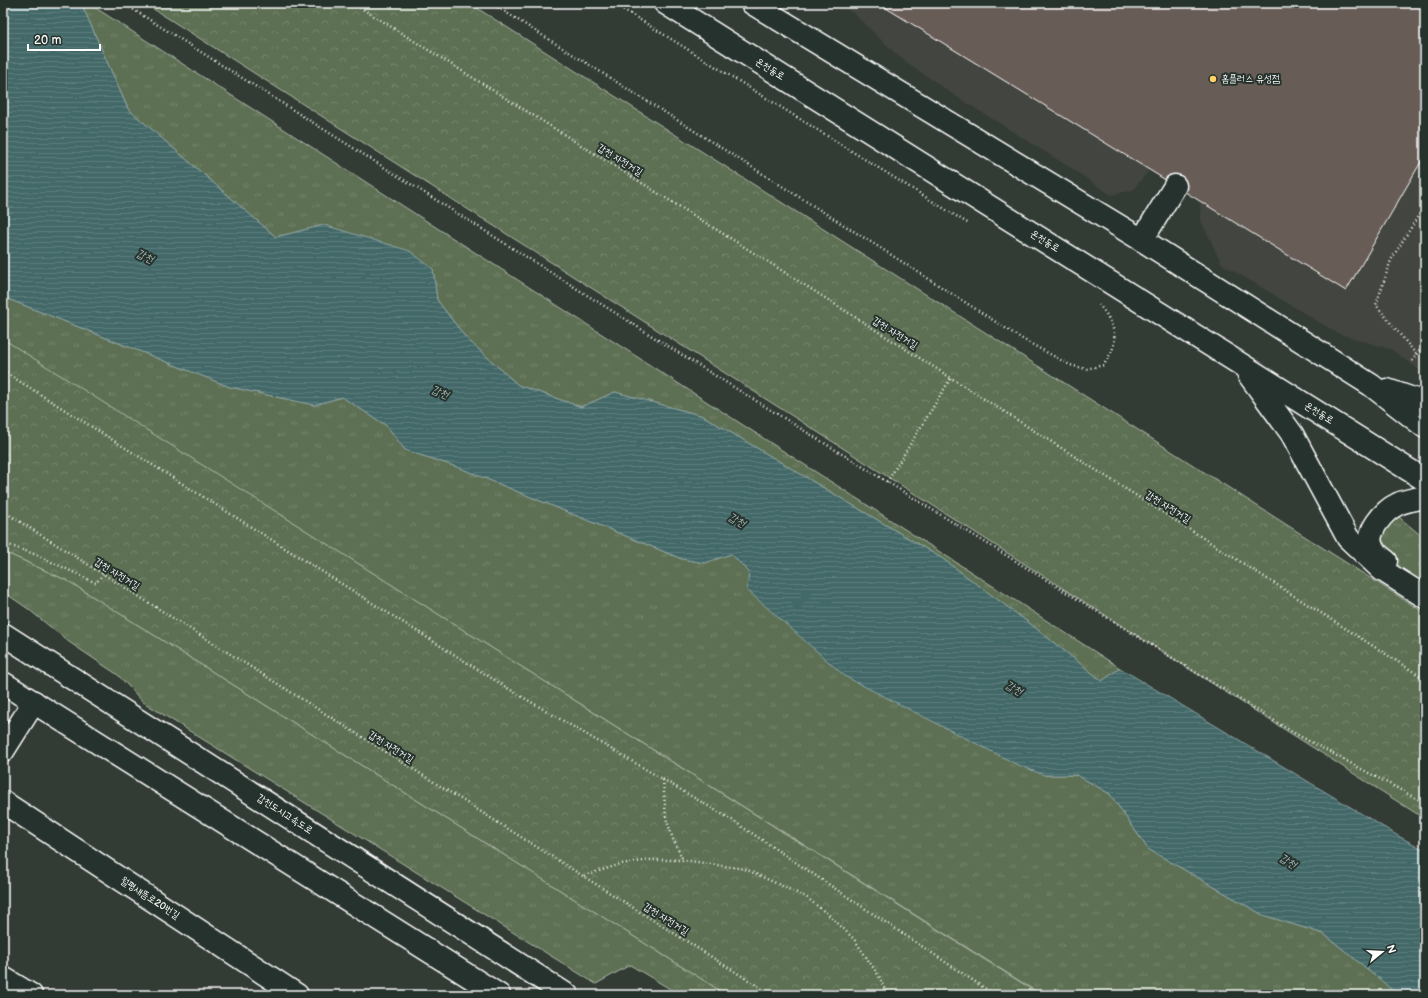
<svg xmlns="http://www.w3.org/2000/svg" width="1428" height="998" font-family="'Balsamiq Sans','Poor Story',sans-serif">
	<defs>
		<pattern id="grass-tufts" width="24" height="20" patternUnits="userSpaceOnUse"><rect width="24" height="20" fill="#5d7053"/><path d="M3 7l-1-3M5 7V3M7 7l1-3M15 17l-1-3M17 17v-4M19 17l1-3" fill="none" stroke="#75856d"/></pattern>
		<pattern id="forest-crowns" width="20" height="18" patternUnits="userSpaceOnUse"><rect width="20" height="18" fill="#5d7053"/><path d="M2 6a3 3 0 1 1 6 0M12 15a3 3 0 1 1 6 0" fill="none" stroke="#75856d"/></pattern>
		<pattern id="water-rules" width="6" height="5" patternUnits="userSpaceOnUse"><rect width="6" height="5" fill="#436767"/><path d="M0 2.5h6" fill="none" stroke="#5f7e7e"/></pattern>
	</defs>
	<rect width="100%" height="100%" fill="#333b35"/>
	<filter id="ink" filterUnits="userSpaceOnUse"><feTurbulence type="fractalNoise" baseFrequency=".025" numOctaves="2"/><feDisplacementMap in="SourceGraphic" scale="8" xChannelSelector="R" yChannelSelector="G"/><feConvolveMatrix kernelMatrix="1 2 1 2 8 2 1 2 1" color-interpolation-filters="sRGB"/></filter>
	<g filter="url(#ink)">
		<path fill="#43453f" d="M 835,3 L 1425,3 L 1425,374 L 1390,349 L 1339,334 L 1222,264 L 1201,221 L 1200,201 L 1149,170 L 1133,190 L 1111,195 L 1069,167 L 954,95 L 899,57 L 853,13 Z"/>
		<path fill="url(#grass-tufts)" stroke="#aeb8a9" d="M 81,3 L 88,3 L 1120,668 L 1102,681 L 1033,626 L 943,559 L 703,416 L 615,392 L 581,407 L 518,385 L 466,338 L 437,300 L 433,269 L 324,225 L 276,237 L 128,109 Z
			M 3,297 L 230,387 L 314,405 L 342,397 L 387,426 L 405,450 L 460,468 L 682,559 L 705,563 L 731,554 L 750,572 L 1044,775 L 1077,775 L 1110,794 L 1148,849 L 1263,915 L 1324,934 L 1381,980 L 1397,995 L 1042,995 L 3,340 Z
			M 1399,517 L 1425,539 L 1425,584 C 1413,577 1398,569 1389,559 C 1387,557 1386,553 1385,550 C 1379,533 1384,526 1399,517 Z
			M 3,554 L 9,554 L 68,581 L 727,995 L 680,995 L 630,965 L 596,984 L 143,702 L 118,675 L 69,642 L 27,608 L 5,593 L 3,587 Z"/>
		<path fill="url(#forest-crowns)" stroke="#aeb8a9" d="M 144,3 L 469,3 L 1425,613 L 1425,819 Z
			M 3,339 L 1028,987 L 1042,995 L 727,995 L 68,581 L 9,554 L 3,550 Z"/>
		<path fill="url(#water-rules)" stroke="#8ea4a4" d="M 3,3 L 81,3 L 128,109 L 276,237 L 324,225 L 410,251 L 433,269 L 437,300 L 466,338 L 518,385 L 581,407 L 615,392 L 703,416 L 943,559 L 1033,626 L 1102,681 L 1120,668 L 1400,837 L 1425,850 L 1425,995 L 1397,995 L 1381,980 L 1324,934 L 1263,915 L 1148,849 L 1110,794 L 1077,775 L 1044,775 L 1016,764 L 846,677 L 747,590 L 749,572 L 731,554 L 705,563 L 682,559 L 460,468 L 405,450 L 387,426 L 342,397 L 314,405 L 230,387 L 3,297 Z"/>
		<path fill="#675b56" stroke="#fff" d="M 878,3 L 1425,3 L 1425,155 L 1346,291 Z"/>
		<g fill="none" stroke-linecap="round" stroke-linejoin="round">
			<defs>
				<path id="minor" d="M 1142,240 L 1175,186
					M 3,751 L 34,702
					M 3,802 L 297,995
					M 3,978 L 31,995"/>
				<path id="major" d="M 665,3 L 1425,480
					M 752,3 L 1142,240 L 1371,385 L 1425,427
					M 1249,375 L 1292,434 L 1348,538 L 1382,570 L 1425,597
					M 1387,390 L 1425,403
					M 1386,561 C 1382,558 1376,553 1373,549 C 1363,533 1385,510 1398,504 C 1406,500 1417,499 1425,497
					M 3,634 L 567,995
					M 3,683 L 499,995"/>
			</defs>
			<use href="#minor" stroke="#fff" stroke-width="25"/>
			<use href="#major" stroke="#fff" stroke-width="25"/>
			<path stroke="#fff" stroke-width="2.5" stroke-dasharray="1 3" stroke-linecap="butt" d="M 123,3 L 706,370 L 1294,733 L 1425,803
				M 353,3 L 770,263 L 1425,679
				M 491,3 L 882,249 L 1024,340 L 1070,365 L 1086,369 L 1104,365 C 1107,359 1111,354 1113,348 C 1118,332 1109,316 1099,305
				M 613,3 L 969,224
				M 1425,248 C 1420,263 1420,272 1425,287
				M 1416,354 L 1376,305 L 1391,260 L 1425,205
				M 1412,361 L 1425,343
				M 3,371 L 509,689 L 732,820 L 995,995
				M 887,482 L 951,378
				M 3,511 L 772,995
				M 3,543 L 37,555 L 96,583 L 103,574
				M 663,780 L 666,818 L 673,839 L 683,860
				M 584,876 L 621,864 L 650,860 L 683,860 L 745,869 L 806,897 L 830,916 L 854,939 L 879,976 L 887,995"/>
			<use href="#minor" stroke="#26332d" stroke-width="22"/>
			<use href="#major" stroke="#26332d" stroke-width="22"/>
		</g>
	</g>
	<circle fill="#ffd166" stroke="#26332d" stroke-width="1.5" cx="1213" cy="79" r="4"/>
	<g text-anchor="middle" dominant-baseline="central" stroke-width="4" stroke-linejoin="round" paint-order="stroke">
		<g font-size="10" fill="#fff" stroke="#26332d">
			<text transform="translate(770 69) rotate(32)">온천동로</text>
			<text transform="translate(620 160) rotate(32)">갑천 자전거길</text>
			<text transform="translate(1045 241) rotate(32)">온천동로</text>
			<text transform="translate(895 333) rotate(32)">갑천 자전거길</text>
			<text transform="translate(1319 413) rotate(32)">온천동로</text>
			<text transform="translate(1168 507) rotate(32)">갑천 자전거길</text>
			<text transform="translate(117 574) rotate(32)">갑천 자전거길</text>
			<text transform="translate(391 747) rotate(32)">갑천 자전거길</text>
			<text transform="translate(285 814) rotate(33)">갑천도시고속도로</text>
			<text transform="translate(150 898) rotate(33)">월평새뜸로20번길</text>
			<text transform="translate(666 919) rotate(32)">갑천 자전거길</text>
		</g>
		<g font-size="10" fill="#fff" stroke="#26332d" text-anchor="start">
			<text x="1221" y="79">홈플러스 유성점</text>
		</g>
		<g font-size="11" font-style="italic" fill="#abb" stroke="#26332d">
			<text transform="translate(145 256) rotate(26)">갑천</text>
			<text transform="translate(440 392) rotate(23)">갑천</text>
			<text transform="translate(737 520) rotate(31)">갑천</text>
			<text transform="translate(1014 688) rotate(31)">갑천</text>
			<text transform="translate(1288 861) rotate(32)">갑천</text>
		</g>
	</g>
	<rect width="1428" height="998" fill="none" stroke="#26332d" stroke-width="16"/>
	<rect x="8" y="8" width="1412" height="982" fill="none" stroke="#fff" stroke-width="1.5" filter="url(#ink)"/>
	<g transform="translate(1382 952) rotate(72)" stroke="#26332d" stroke-width="3" paint-order="stroke">
	<path d="M0-3L7 15L0 10L-7 15Z" fill="#ffffff"/>
	<text y="-6" font-size="11" font-weight="bold" text-anchor="middle" fill="#ffffff">N</text>
	</g>
	<path d="M28 44v6h72v-6" fill="none" stroke="#ffffff" stroke-width="2"/>
	<text x="34" y="44" font-size="12" fill="#ffffff" stroke="#26332d" stroke-width="3" paint-order="stroke">20 m</text>
</svg>
